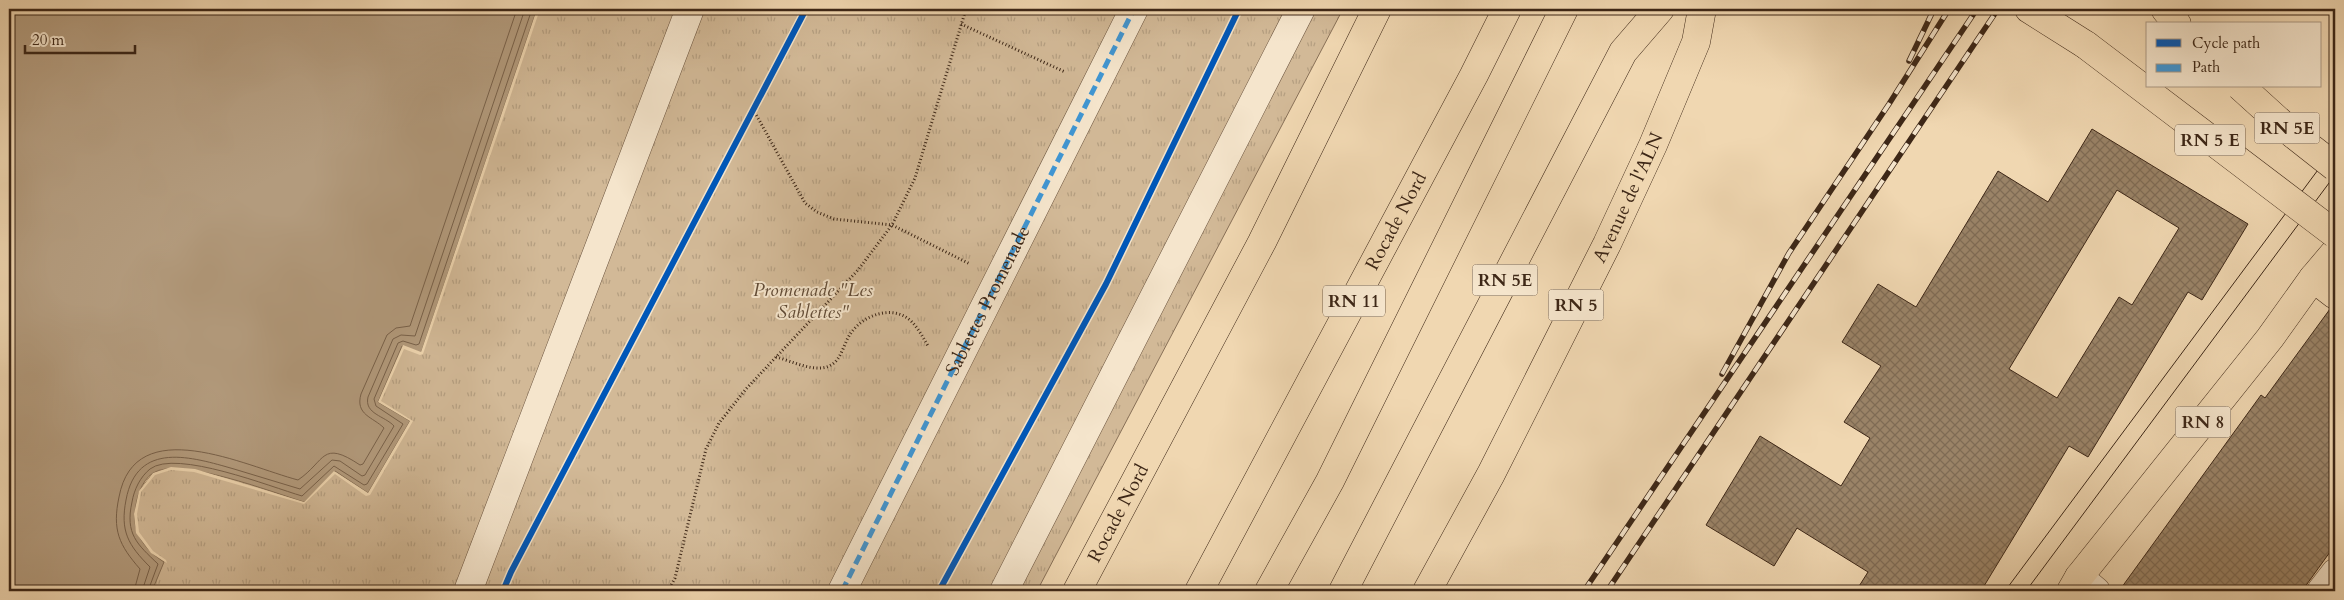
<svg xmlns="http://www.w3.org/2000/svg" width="2344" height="600" font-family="Cardo,serif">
	<defs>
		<pattern id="park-tufts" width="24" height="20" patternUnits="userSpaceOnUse" patternTransform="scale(1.25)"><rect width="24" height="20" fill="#d2b997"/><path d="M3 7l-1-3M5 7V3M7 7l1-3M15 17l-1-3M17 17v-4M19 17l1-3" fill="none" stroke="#b59f81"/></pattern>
		<pattern id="building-cross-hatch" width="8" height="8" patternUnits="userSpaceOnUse" patternTransform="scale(1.25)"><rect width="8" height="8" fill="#9a8367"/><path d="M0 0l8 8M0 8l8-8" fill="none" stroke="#7f6b54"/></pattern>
	</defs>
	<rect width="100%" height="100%" fill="#f0d7b1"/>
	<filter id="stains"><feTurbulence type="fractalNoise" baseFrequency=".004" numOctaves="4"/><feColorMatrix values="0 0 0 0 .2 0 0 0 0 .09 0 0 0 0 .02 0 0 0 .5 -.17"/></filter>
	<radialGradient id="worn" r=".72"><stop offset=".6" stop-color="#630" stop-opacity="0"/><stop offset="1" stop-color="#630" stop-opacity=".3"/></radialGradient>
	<path fill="url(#park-tufts)" stroke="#887057" d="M 537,9 L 1343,9 L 1037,591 L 152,591 L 151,553 L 136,533 L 134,514 L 139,491 L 153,473 L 378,402 L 403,345 L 421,352 Z"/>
	<path fill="#b39b7d" stroke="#846d54" d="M 9,9 L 537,9 L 421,353 L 402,346 L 378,402 L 410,421 L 368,493 L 335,471 L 304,502 C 274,493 179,456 153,473 C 141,481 136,499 135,513 C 133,535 147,551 164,562 L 152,591 L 9,591 Z"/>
	<path fill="#f0d7b1" d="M 537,9 L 540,9 L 423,354 L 420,355 L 404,349 L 381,401 L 413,421 L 370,495 L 366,496 L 335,474 L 304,504 L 194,472 L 171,470 L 155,475 L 141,492 L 137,514 L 139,532 L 153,551 L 166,560 L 167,563 L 151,553 L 136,533 L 134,514 L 139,491 L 153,473 L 171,467 L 195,469 L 304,502 L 334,471 L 368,493 L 410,421 L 378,402 L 403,345 L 421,352 Z"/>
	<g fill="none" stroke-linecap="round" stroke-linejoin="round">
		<path stroke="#78614a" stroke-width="1" d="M 134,591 L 140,569 C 119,545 112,530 119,497 C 135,411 245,466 298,480 C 326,461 321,439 360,465 L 363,464 L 384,428 C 373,417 355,415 361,394 L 387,335 L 396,328 L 410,326 L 517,9
			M 142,591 L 150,567 C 128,545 120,531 126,500 C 137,440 192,457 234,469 C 256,476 278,482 300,489 L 332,460 L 340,461 L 362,476 L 365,475 L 394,426 C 385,416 364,414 368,397 L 393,339 L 401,335 L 415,336 L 525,9
			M 148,591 L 158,564 C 137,544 125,534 132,502 C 134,490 140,477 150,469 C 176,449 271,487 302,496 L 334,466 L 364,485 L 367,484 L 403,424 L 376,406 L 374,399 L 398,343 L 403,341 L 416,345 L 419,344 L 532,9"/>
	</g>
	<path fill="url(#building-cross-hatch)" stroke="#3d2717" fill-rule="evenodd" d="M 2092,129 L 2248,224 L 2202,300 L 2188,292 L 2088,457 L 2069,446 L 1981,591 L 1856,591 L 1868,572 L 1797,528 L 1774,566 L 1706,525 L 1760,436 L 1841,486 L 1870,438 L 1844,422 L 1881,366 L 1842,342 L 1878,284 L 1916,307 L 1998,171 L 2048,202 ZM 2117,190 L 2179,228 L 2132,305 L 2119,297 L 2057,398 L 2009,369 Z
		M 2330,309 L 2335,310 L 2335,545 L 2302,591 L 2119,591 L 2261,395 L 2265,398 Z"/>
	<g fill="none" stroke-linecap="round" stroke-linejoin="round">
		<defs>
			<g id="minor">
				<path d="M 2079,577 L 2096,591"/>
				<path d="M 468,591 L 690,9"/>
				<path id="s1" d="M 842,591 L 1134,9"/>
				<path d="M 1004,591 L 1301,9"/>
				<path d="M 2321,591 L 2335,573"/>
			</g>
			<path id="major" d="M 1269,591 L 1330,481 L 1564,9
				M 2071,591 L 2079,577 L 2270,338 L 2313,278 L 2335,252"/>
			<g id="highway">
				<path d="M 2029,9 L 2086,45"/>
				<path d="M 2165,9 L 2177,24"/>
				<path d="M 2313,278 L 2335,295"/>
				<path id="s2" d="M 1077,591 L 1262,242 L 1377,9"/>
				<path id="s3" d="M 1199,591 L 1474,75 L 1507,9"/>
				<path d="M 1343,591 L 1623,52 L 1660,9"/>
				<path id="s4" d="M 1427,591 L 1491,474 L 1607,244 L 1653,145 L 1696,42 L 1702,9"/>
			</g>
		</defs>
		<use href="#minor" stroke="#6a533e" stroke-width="29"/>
		<use href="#major" stroke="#3d2717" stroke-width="29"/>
		<use href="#highway" stroke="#3d2717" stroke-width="29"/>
		<path stroke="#3d2717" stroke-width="3" stroke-dasharray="1 2.5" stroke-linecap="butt" d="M 961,24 L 1065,72
			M 753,109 L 805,203 L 817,212 L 834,219 L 892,225 L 970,264
			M 776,357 C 792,361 816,374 831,365 C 842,359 844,342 851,333 C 863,315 893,304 911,321 C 918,328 923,337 928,346
			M 668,591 L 675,578 L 706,449 L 719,423 L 746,389 L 858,270 L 892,225 L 915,178 L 966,9"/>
		<use href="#minor" stroke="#f5e5cc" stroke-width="28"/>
		<use href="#major" stroke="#f0d7b1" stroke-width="28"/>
		<use href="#highway" stroke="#f0d7b1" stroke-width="28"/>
		<path stroke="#3d2717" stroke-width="1" d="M 2005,591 L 2335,147
			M 2026,591 L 2335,175"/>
		<defs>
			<path id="rail" d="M 1909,61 L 1934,9
				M 1722,374 L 1789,253 L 1889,104 L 1949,9
				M 1584,591 L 1977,9
				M 1607,591 L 1998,9"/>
		</defs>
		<use href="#rail" stroke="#3d2717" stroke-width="5.5"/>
		<use href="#rail" stroke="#f5e5cc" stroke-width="4" stroke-dasharray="11" stroke-linecap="butt"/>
		<defs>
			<path id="highway-bridge" d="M 2086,45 L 2335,234
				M 2240,86 L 2293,134 L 2335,167"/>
		</defs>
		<use href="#highway-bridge" stroke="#3d2717" stroke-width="29" stroke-linecap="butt"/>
		<use href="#highway-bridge" stroke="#f0d7b1" stroke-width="28"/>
		<path stroke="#3f96d4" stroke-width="5" stroke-dasharray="10 5" stroke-linecap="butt" d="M 842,591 L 1134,9"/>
		<defs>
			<path id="cycleway" d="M 503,591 L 511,572 L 806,9
				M 939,591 L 1106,284 L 1239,9"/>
		</defs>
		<use href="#cycleway" stroke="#f5e5cc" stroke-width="9"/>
		<use href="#cycleway" stroke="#0057b8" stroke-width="6"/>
	</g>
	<g text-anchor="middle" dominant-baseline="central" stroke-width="4" stroke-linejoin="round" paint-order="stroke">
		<g fill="#f5e5cc" stroke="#74604d" stroke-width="1">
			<rect x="2254.5" y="112.5" width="65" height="31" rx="4"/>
			<rect x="2175" y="124.5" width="70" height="31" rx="4"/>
			<rect x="1472.5" y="264.5" width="65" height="31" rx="4"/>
			<rect x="1323" y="285.5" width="62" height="31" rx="4"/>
			<rect x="1548.5" y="289.5" width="55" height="31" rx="4"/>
			<rect x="2175.5" y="406.5" width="55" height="31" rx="4"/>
		</g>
		<g font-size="18" font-weight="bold" fill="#3d2717">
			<text x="2287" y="128">RN 5E</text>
			<text x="2210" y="140">RN 5 E</text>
			<text x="1505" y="280">RN 5E</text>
			<text x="1354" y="301">RN 11</text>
			<text x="1576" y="305">RN 5</text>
			<text x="2203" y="422">RN 8</text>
		</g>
		<g font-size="19" fill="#3d2717" stroke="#f5e5cc">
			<text stroke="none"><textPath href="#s4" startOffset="442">Avenue de l'ALN</textPath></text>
			<text stroke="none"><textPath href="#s3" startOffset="419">Rocade Nord</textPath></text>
			<text stroke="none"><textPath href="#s1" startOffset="325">Sablettes Promenade</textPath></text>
			<text stroke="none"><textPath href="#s2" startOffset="88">Rocade Nord</textPath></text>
		</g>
		<g font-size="19" font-style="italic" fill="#624c37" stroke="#f5e5cc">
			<text x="813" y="290">Promenade "Les<tspan x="813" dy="22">Sablettes"</tspan></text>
		</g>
	</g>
	<rect width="2344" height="600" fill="none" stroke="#f0d7b1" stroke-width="30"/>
	<rect x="10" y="10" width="2324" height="580" fill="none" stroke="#3d2717" stroke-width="2.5"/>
	<rect x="15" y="15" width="2314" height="570" fill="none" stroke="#3d2717"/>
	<rect x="2146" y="22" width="175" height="65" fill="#f5e5cc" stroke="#ab9984"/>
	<rect x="2156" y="39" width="25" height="8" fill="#0057b8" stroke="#ab9984"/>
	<text x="2192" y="48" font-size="15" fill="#3d2717">Cycle path</text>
	<rect x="2156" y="64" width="25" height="8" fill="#3f96d4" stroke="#ab9984"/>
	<text x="2192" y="72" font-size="15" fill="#3d2717">Path</text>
	<path d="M25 45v8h110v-8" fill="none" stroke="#3d2717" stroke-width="2.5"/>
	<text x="32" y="45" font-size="15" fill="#3d2717" stroke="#f5e5cc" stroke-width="4" paint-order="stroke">20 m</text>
	<rect width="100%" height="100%" filter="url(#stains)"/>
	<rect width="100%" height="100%" fill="url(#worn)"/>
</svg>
